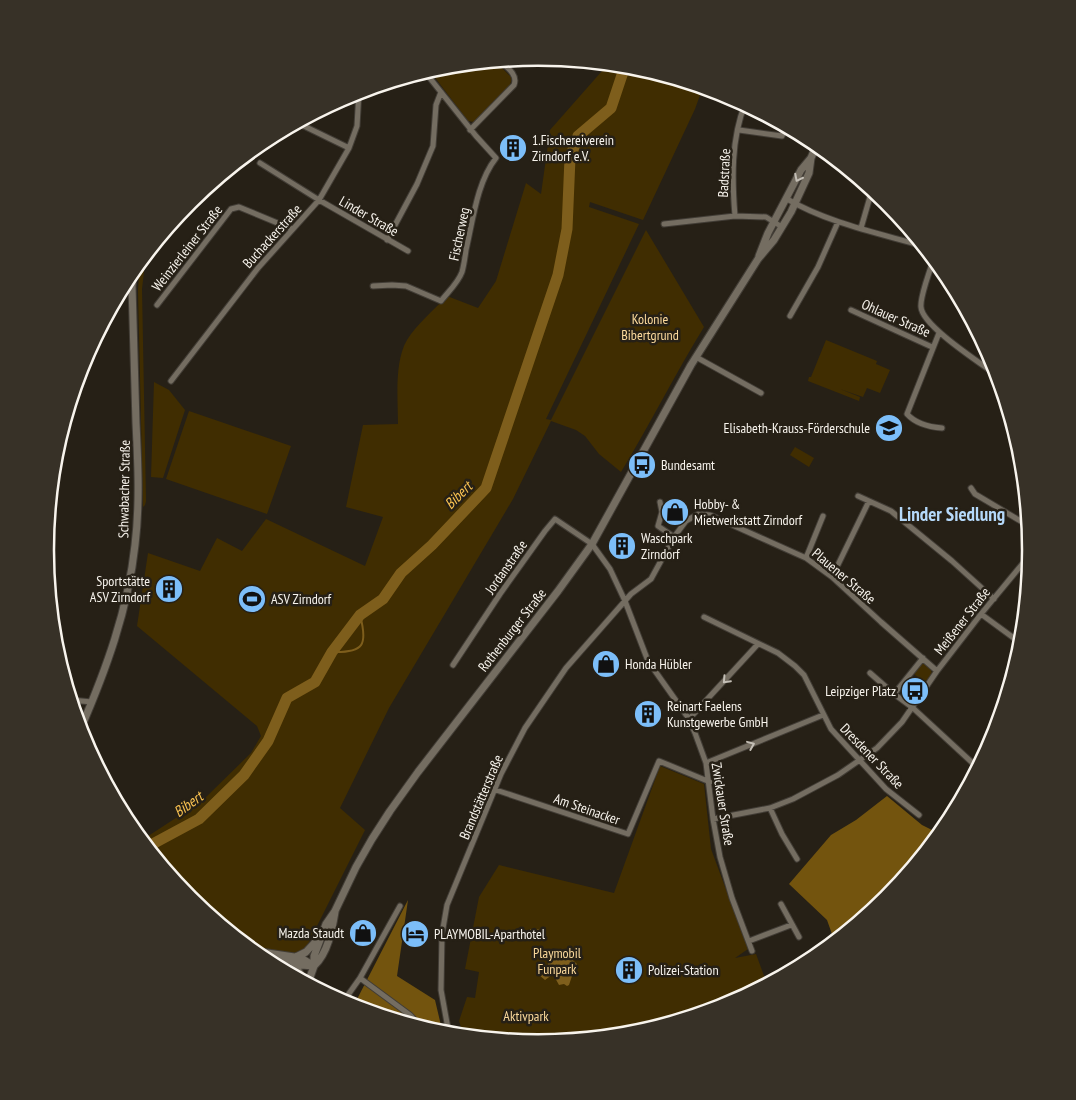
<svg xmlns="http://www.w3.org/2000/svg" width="1076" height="1100" font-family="'PT Sans Narrow',sans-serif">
	<rect width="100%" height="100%" fill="#262016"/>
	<path fill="#402d01" d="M 495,61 L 512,78 L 510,85 L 474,122 L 468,121 L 430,71 L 442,66 Z
		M 595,63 L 634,67 L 703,87 L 695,109 L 643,220 L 590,202 L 589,207 L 639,224 L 546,419 L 551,420 L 646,230 L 704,327 C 675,374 650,424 621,472 L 599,454 L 585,436 L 576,430 L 551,421 L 513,499 L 389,708 L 340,808 L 365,830 L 307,946 L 300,979 L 273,965 L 273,962 L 264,960 L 189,898 L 142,840 L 202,801 L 251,753 L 261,736 L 257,726 L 137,626 L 148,553 L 200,571 L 217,538 L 242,551 L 266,519 L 365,566 L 383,517 L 346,507 L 363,425 L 398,424 C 398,399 394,362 407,340 C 417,324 434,310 447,296 L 478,308 L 496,281 L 526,183 L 541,194 L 550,130 L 602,71 Z
		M 146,254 L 142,289 L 146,501 L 145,505 L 143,507 L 138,290 L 140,261 Z
		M 826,340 L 877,361 L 876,364 L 890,370 L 880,393 L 867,388 L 863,397 L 840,389 L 860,397 L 859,401 L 808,381 L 809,377 L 811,377 Z
		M 154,382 L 169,390 L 185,410 L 163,478 L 151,477 Z
		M 189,411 L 291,446 L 267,514 L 166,479 Z
		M 795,447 L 814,458 L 809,467 L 790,455 Z
		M 923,663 L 931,670 L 932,674 L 925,683 L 914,674 Z
		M 660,766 L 704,784 L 711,849 L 748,949 L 735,958 L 756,954 L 767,984 L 726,1006 L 634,1034 L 538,1043 L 464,1036 L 459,1021 L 467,997 L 475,998 L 479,972 L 465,969 L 479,897 L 499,865 L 614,893 Z"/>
	<path fill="#73540e" d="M 887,796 L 922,825 L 940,834 L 886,899 L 823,950 L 832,934 L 827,920 L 789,884 L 831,835 L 856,820 Z
		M 408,900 L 397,976 L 435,1000 L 443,1034 L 353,1007 Z"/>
	<path fill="#7e5e1c" d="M 555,954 L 568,956 L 577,964 L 577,971 L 572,976 L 569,985 L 567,986 L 564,984 L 559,985 L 554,976 L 552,975 L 545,980 L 539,975 C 543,969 551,965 549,957 Z"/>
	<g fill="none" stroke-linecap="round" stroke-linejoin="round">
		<path stroke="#7e5e1c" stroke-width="2" d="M 332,652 C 364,653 368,645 360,615
			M 531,930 L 536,940
			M 535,936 L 538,930"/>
		<path stroke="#7e5e1c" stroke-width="11" d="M 147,847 L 199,819 L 244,775 L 268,741 L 287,698 L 315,682 L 332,652 L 360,615 L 383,599 L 401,573 L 432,545 L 486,488 L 558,275 L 567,229 L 570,158 L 578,136 L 611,108 L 623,72 L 622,65"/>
		<defs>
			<path id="street" d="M 295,123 L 306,127 L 349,148
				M 470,130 L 514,85 C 518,75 508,68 500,61
				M 739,130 L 782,136 L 786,126
				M 260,163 L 319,200 L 408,251
				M 845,171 L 846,168
				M 787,199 C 828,223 878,233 923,246
				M 735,216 C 732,180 731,139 745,104
				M 664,224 L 735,216 L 766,217 L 782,227
				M 861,228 L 872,190
				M 387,240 L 417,184 L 433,146 L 436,105 L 441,92
				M 934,259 C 930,269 920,298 921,307 C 922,326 982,364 998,376
				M 373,286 L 392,285 L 406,286 L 441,301 C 448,292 458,283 462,272 C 464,265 465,257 466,250 C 473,220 477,182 496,158 L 476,136 L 425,72
				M 157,305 L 231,209 L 239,207 L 292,229
				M 851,310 L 932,347
				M 790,316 L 818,267 L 838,222
				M 939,333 L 907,414 C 916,424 929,427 942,428
				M 696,357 L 761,393
				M 83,360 L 106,328 L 108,313
				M 171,381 L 258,268 L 319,200 L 349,148 L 357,126 L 359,91
				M 971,488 L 975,494 L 1029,526
				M 858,496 L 891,511 L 952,561 L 994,599
				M 660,502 L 662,512 L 658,526 L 674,537
				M 806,558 L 823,516
				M 832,577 L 869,501
				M 981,614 L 1022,644
				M 704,617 L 778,653 L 795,666 L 804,675 L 831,729 L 886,789 L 919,815
				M 923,658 L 894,694 L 913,708 L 978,768
				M 453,665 L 500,594 L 545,531 L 555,519 L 592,544 L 610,569 L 625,601 L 648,661 L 689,719 L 695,733 L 706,763 L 713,819 L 720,857 L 732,898 L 752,951
				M 870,673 L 894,694
				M 71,700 L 92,702
				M 689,719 L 758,644
				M 995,733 L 995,730 L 999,720
				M 706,763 L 823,715
				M 496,790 L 628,834 L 659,761 L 710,782
				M 770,808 L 782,834 L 797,859
				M 713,819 L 770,808 L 793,799 L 838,775 L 877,748 L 902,722 L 937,671 L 981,614 L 1024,562 L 1031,550
				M 781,904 L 799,937
				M 749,941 L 791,925
				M 360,978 L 400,906
				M 343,1002 L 360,978 L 410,1015 L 421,1027
				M 449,1034 L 441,990 L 442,934 L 447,905 L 501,774 L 525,728 L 566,668 L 631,594 L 651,579 L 674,537 L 686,521 L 698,514 L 710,515 L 806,558 L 832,577 L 881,622 L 937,671"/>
			<path id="secondary" d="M 759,256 L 768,233 L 801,170 L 811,158 L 817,144
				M 80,730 C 106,670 128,610 135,545 C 140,504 138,464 136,423 C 135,377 133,332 132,286 L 134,269
				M 254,951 L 301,958 L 314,966
				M 282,957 L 301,965 L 314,966
				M 296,957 L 306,952 L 318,939
				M 293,962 L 305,982
				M 314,966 C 328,953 332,930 335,912
				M 308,983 L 314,966 L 314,956 L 326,924 L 335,911 L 356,867 L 372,839 L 390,811 L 418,772 L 558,591 L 592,544 L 691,365 L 758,259 L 774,240 L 791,212 L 809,173 L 811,158"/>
		</defs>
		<use href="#street" stroke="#423d36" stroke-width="7"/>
		<use href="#secondary" stroke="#423d36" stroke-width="9"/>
		<use href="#street" stroke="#746d61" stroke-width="5"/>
		<use href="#secondary" stroke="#746d61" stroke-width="7"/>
	</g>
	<defs><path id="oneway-chevron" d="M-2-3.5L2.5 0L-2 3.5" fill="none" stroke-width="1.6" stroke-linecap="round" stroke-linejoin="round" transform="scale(1.25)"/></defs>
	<g stroke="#c3beb5">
		<use href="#oneway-chevron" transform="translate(798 178) rotate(117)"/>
		<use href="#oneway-chevron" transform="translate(726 680) rotate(133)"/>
		<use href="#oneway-chevron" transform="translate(751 745) rotate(-22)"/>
	</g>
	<defs>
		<symbol id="building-disc" viewBox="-11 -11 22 22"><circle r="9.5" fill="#7cbef9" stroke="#262016"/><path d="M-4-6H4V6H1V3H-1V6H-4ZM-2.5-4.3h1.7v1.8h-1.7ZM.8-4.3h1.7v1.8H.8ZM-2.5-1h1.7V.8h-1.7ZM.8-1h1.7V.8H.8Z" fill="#111"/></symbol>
		<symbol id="school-disc" viewBox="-11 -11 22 22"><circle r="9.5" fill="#7cbef9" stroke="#262016"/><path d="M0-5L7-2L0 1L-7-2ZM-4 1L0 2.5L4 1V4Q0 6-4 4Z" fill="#111"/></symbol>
		<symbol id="bus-disc" viewBox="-11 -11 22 22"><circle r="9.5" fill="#7cbef9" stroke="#262016"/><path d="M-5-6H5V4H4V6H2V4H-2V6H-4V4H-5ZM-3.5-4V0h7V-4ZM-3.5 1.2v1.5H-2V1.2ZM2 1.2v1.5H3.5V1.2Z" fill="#111"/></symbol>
		<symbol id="shop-disc" viewBox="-11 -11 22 22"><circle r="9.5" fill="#7cbef9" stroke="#262016"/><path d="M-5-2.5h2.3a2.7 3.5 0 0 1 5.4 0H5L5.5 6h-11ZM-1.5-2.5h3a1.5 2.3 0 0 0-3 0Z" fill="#111"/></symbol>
		<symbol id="stadium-disc" viewBox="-11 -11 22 22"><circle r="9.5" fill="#7cbef9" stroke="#262016"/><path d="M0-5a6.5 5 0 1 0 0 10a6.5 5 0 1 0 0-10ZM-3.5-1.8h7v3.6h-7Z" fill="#111"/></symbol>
		<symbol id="hotel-disc" viewBox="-11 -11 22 22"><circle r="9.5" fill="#7cbef9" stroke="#262016"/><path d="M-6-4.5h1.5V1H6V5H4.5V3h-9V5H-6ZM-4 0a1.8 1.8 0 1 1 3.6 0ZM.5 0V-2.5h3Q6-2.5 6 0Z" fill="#111"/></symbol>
	</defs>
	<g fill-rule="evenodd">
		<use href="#building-disc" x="497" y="132" width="32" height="32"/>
		<use href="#school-disc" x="873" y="412" width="32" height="32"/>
		<use href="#bus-disc" x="626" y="449" width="32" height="32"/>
		<use href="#shop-disc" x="659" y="496" width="32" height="32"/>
		<use href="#building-disc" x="606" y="530" width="32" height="32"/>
		<use href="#building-disc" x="153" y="573" width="32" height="32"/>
		<use href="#stadium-disc" x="236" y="583" width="32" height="32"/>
		<use href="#shop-disc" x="590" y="648" width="32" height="32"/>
		<use href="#bus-disc" x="899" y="675" width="32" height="32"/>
		<use href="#building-disc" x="632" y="698" width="32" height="32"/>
		<use href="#shop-disc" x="347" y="917" width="32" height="32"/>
		<use href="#hotel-disc" x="399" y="918" width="32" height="32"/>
		<use href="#building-disc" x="613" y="954" width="32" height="32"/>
	</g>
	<g text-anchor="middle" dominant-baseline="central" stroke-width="5" stroke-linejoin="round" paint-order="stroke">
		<g font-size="14" fill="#f8f4ed" stroke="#262016" text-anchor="start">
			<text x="532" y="140">1.Fischereiverein<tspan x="532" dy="16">Zirndorf e.V.</tspan></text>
			<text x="870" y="428" text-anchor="end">Elisabeth-Krauss-Förderschule</text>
			<text x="661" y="465">Bundesamt</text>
			<text x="694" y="504">Hobby- &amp;<tspan x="694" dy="16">Mietwerkstatt Zirndorf</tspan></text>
			<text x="641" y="538">Waschpark<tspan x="641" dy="16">Zirndorf</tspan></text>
			<text x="150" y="581" text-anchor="end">Sportstätte<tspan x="150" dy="16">ASV Zirndorf</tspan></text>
			<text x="271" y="599">ASV Zirndorf</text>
			<text x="625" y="664">Honda Hübler</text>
			<text x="896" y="691" text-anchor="end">Leipziger Platz</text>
			<text x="667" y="706">Reinart Faelens<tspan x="667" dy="16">Kunstgewerbe GmbH</tspan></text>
			<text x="344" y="933" text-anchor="end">Mazda Staudt</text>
			<text x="434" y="934">PLAYMOBIL-Aparthotel</text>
			<text x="648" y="970">Polizei-Station</text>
		</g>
		<g font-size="14" fill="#f8f4ed" stroke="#262016">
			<text transform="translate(724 173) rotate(-87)">Badstraße</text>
			<text transform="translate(369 216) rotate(30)">Linder Straße</text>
			<text transform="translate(459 234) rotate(-78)">Fischerweg</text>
			<text transform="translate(272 236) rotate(-48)">Buchackerstraße</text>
			<text transform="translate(187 248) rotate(-52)">Weinzierleiner Straße</text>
			<text transform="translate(896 318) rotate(24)">Ohlauer Straße</text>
			<text transform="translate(124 489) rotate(-89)">Schwabacher Straße</text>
			<text transform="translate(506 567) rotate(-55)">Jordanstraße</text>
			<text transform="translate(844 576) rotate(40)">Plauener Straße</text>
			<text transform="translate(962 621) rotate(-52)">Meißener Straße</text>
			<text transform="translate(512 630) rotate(-52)">Rothenburger Straße</text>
			<text transform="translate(872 756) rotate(46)">Dresdener Straße</text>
			<text transform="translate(481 797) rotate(-67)">Brandstätterstraße</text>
			<text transform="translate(723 804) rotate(81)">Zwickauer Straße</text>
			<text transform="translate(587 809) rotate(19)">Am Steinacker</text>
		</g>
		<g font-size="14" fill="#fbd99c" stroke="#262016">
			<text x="650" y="319">Kolonie<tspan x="650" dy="16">Bibertgrund</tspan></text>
			<text x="557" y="953">Playmobil<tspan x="557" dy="16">Funpark</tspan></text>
			<text x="526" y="1016">Aktivpark</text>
		</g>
		<g font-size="15" font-style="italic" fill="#fbc351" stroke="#262016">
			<text transform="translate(458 495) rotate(-45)">Bibert</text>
			<text transform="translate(188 804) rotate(-36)">Bibert</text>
		</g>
		<g font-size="19" font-weight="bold" fill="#b5d9fa" stroke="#262016">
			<text x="952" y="514">Linder Siedlung</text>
		</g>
	</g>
	<path d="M0 0H1076V1100H0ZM54 550a484 484 0 1 1 968 0a484 484 0 1 1-968 0Z" fill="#373127" fill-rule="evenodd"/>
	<path fill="none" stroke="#f8f4ed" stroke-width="2.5" d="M54 550a484 484 0 1 1 968 0a484 484 0 1 1-968 0Z"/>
</svg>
